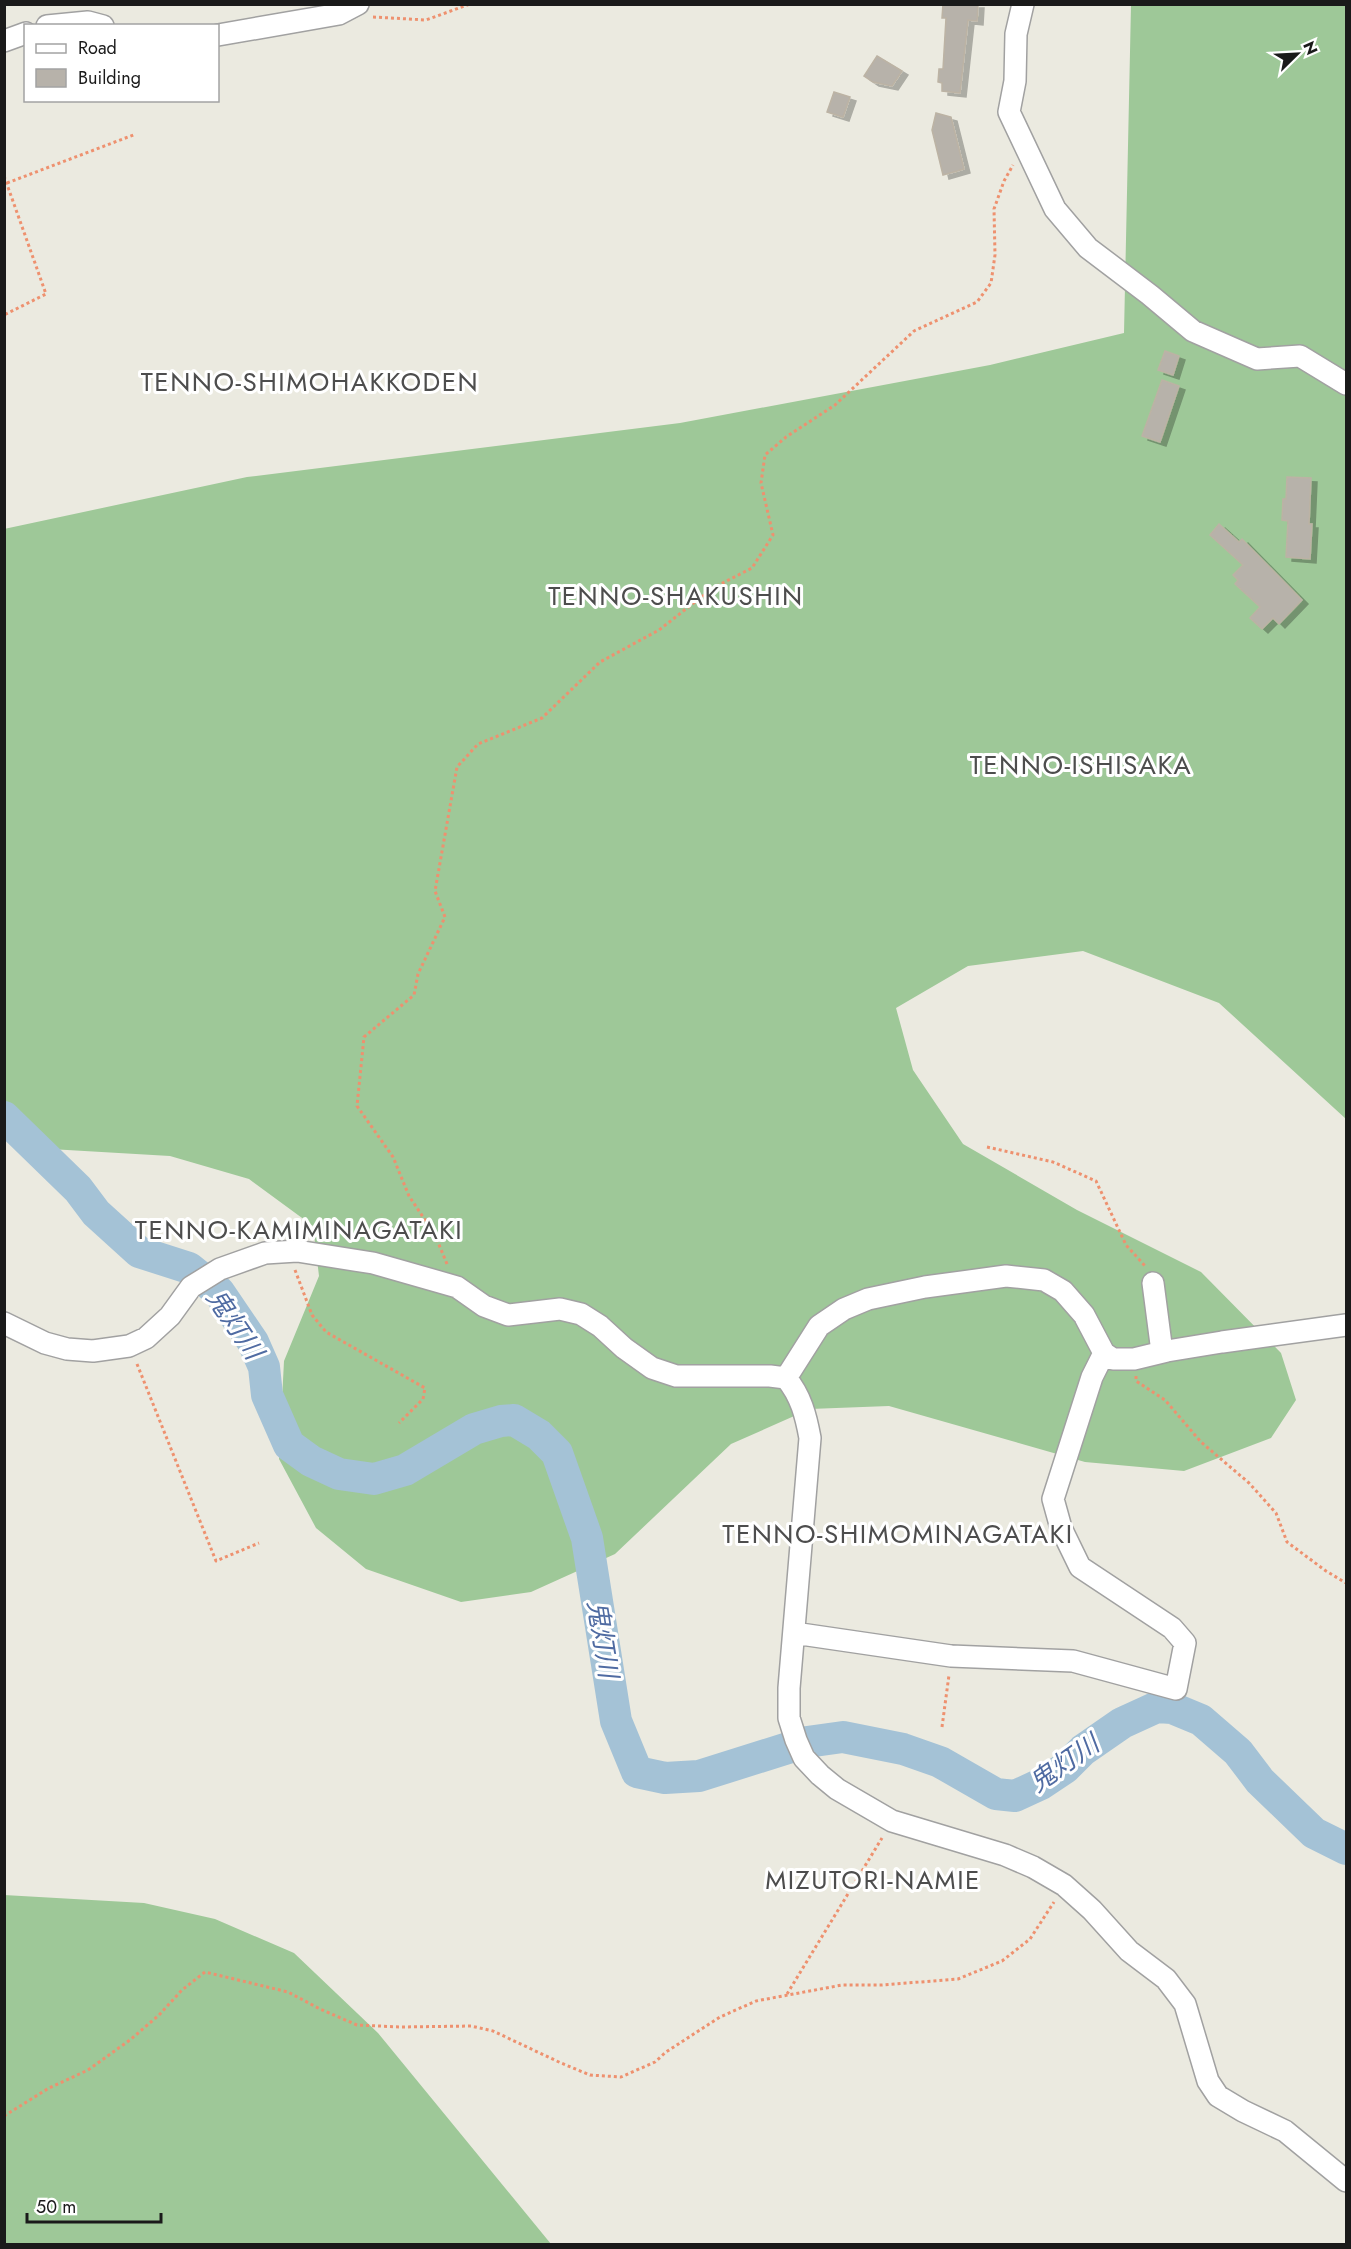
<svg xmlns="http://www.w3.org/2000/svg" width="1351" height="2249" font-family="Jost,'Noto Sans JP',sans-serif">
	<defs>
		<filter id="shadow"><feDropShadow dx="6" dy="4" stdDeviation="0" flood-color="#0004"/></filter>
	</defs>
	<rect width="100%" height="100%" fill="#ebeae0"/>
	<path fill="#9ec898" d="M 1131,5 L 1346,5 L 1346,1119 L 1219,1003 L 1083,951 L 968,966 L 896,1008 L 913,1070 L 963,1144 L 1077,1210 L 1201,1272 L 1281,1353 L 1296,1400 L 1271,1438 L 1184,1471 L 1085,1462 L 889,1406 L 810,1409 L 731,1444 L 615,1554 L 531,1592 L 461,1602 L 366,1569 L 316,1528 L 279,1459 L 284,1361 L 319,1276 L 313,1226 L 249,1179 L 170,1156 L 33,1148 L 5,1137 L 4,529 L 247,477 L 680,423 L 990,365 L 1124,333 Z
		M 4,1895 L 144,1903 L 215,1919 L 294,1953 L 378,2033 L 551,2244 L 5,2244 Z"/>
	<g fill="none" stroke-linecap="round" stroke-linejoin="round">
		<path stroke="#a4c2d6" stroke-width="32" d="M 4,1117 L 78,1189 L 96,1213 L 139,1252 L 189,1268 L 219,1292 L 253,1342 L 264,1367 L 267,1395 L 289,1445 L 311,1461 L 339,1474 L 374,1479 L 405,1470 L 474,1429 L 501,1421 L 514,1420 L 539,1435 L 557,1453 L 587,1538 L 616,1721 L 637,1772 L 665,1778 L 699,1776 L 807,1742 L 843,1737 L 903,1749 L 940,1762 L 996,1794 L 1015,1796 L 1041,1784 L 1065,1768 L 1083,1750 L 1122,1723 L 1157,1707 L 1172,1708 L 1201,1720 L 1238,1752 L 1260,1781 L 1314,1833 L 1346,1849"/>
	</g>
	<path fill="#b7b2aa" stroke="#bcb3a4" stroke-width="1.5" filter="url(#shadow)" d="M 943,4 L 978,4 L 977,21 L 968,20 L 960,93 L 942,91 L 942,83 L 938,82 L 939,69 L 943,69 L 946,18 L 942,18 Z
		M 877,56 L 902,71 L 892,86 L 873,82 L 864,76 Z
		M 834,92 L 850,97 L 843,117 L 827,112 Z
		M 936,113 L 951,117 L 964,169 L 943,175 L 932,130 Z
		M 1165,351 L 1179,356 L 1173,375 L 1158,370 Z
		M 1162,380 L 1179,386 L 1160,442 L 1142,436 Z
		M 1287,477 L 1311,478 L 1309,524 L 1312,524 L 1310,559 L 1286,557 L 1288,521 L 1282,520 L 1283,499 L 1286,499 Z
		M 1219,524 L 1239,542 L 1242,539 L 1302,600 L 1279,624 L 1273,618 L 1262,629 L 1250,618 L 1260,607 L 1235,584 L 1238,580 L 1233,575 L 1243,565 L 1210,535 Z"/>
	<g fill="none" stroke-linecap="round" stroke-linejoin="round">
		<defs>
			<path id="minor" d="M 1023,4 L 1016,34 L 1015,81 L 1009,112 L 1055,209 L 1088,248 L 1150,295 L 1193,331 L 1257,359 L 1300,356 L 1346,384
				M 47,26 L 88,22 L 103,26
				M 218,35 L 339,14 L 358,4
				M 4,41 L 26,33
				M 1153,1283 L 1162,1352
				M 4,1323 L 45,1343 L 67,1349 L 93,1351 L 129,1346 L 146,1338 L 170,1316 L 191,1287 L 220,1269 L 265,1253 L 297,1251 L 373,1263 L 457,1287 L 484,1306 L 508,1315 L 560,1309 L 581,1314 L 600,1326 L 624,1348 L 652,1368 L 676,1376 L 770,1376 L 786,1378 C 801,1396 806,1416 810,1438 L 789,1688 L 789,1718 L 796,1740 L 804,1758 L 820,1775 L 837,1789 L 892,1821 L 1005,1855 L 1033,1867 L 1064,1885 L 1092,1910 L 1129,1951 L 1166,1979 L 1185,2004 L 1208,2081 L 1218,2096 L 1243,2111 L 1285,2131 L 1346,2181
				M 786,1378 L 819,1326 L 844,1309 L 868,1299 L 925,1287 L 1006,1276 L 1044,1280 L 1063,1291 L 1084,1315 L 1104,1353 L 1113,1359 L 1134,1359 L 1167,1351 L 1222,1342 L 1346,1325
				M 794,1633 L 951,1656 L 1073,1661 L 1176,1689 L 1185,1643 L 1172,1628 L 1080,1567 L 1061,1528 L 1053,1499 L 1092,1377 L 1104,1353"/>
		</defs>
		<use href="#minor" stroke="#a1a1a1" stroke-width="24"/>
		<path stroke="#ee916f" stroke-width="3" stroke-dasharray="3 3" stroke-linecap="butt" d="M 373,17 L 426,20 L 470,4
			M 4,176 L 46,294 L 4,315
			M 7,183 L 136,134
			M 987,1147 L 1053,1162 L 1096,1181 L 1126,1245 L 1146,1267
			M 447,1264 L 435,1235 L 409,1196 L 393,1157 L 357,1106 L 364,1037 L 414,995 L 418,974 L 445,917 L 435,891 L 457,767 L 478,744 L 542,718 L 600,662 L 659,630 L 713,588 L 752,568 L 773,535 L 761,483 L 765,455 L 786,437 L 835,405 L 914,331 L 977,302 L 991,283 L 995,255 L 994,209 L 1004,181 L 1013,165
			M 295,1270 L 312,1315 L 326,1332 L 425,1388 L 423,1399 L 399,1423
			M 137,1364 L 216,1561 L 259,1543
			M 1136,1376 L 1136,1381 L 1165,1400 L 1201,1442 L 1249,1483 L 1276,1513 L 1287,1542 L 1326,1571 L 1346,1583
			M 942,1727 L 949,1675
			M 787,1994 L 882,1838
			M 4,2116 L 49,2088 L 88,2070 L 130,2040 L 159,2015 L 182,1990 L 205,1972 L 288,1992 L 320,2009 L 357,2025 L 400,2027 L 471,2026 L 493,2031 L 561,2063 L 590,2075 L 621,2077 L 655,2062 L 666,2052 L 720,2017 L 756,2001 L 842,1985 L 882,1985 L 958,1979 L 1002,1961 L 1030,1939 L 1054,1902"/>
		<use href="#minor" stroke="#fff" stroke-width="21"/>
	</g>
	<g text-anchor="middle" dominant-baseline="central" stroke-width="6" stroke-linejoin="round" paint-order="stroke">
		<g font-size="26" letter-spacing="1.5" fill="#4d4d4d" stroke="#fff">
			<text x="310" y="382">TENNO-SHIMOHAKKODEN</text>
			<text x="676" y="596">TENNO-SHAKUSHIN</text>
			<text x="1081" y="765">TENNO-ISHISAKA</text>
			<text x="299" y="1230">TENNO-KAMIMINAGATAKI</text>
			<text x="898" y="1534">TENNO-SHIMOMINAGATAKI</text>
			<text x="873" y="1880">MIZUTORI-NAMIE</text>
		</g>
		<g font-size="26" font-style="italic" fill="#4f6ba2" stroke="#fff">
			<text transform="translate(235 1324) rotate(56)">鬼灯川</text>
			<text transform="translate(603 1639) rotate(81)">鬼灯川</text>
			<text transform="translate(1064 1763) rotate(-35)">鬼灯川</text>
		</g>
	</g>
	<rect width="1351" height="2249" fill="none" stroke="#1a1a1a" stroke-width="12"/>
	<rect x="24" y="24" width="195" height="78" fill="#ffffff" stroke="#a3a3a3" stroke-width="1.5"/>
	<rect x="36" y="44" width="30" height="9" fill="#ffffff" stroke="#a3a3a3" stroke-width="1.5"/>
	<text x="78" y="54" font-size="18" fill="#1a1a1a">Road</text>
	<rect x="36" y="69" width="30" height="18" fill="#b7b2aa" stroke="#a3a3a3" stroke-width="1.5"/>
	<text x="78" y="84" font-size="18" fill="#1a1a1a">Building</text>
	<g transform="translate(1297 54) rotate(66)" stroke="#ffffff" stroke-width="4.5" paint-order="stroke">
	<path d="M0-4.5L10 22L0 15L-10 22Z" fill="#1a1a1a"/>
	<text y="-9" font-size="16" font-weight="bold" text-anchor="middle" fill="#1a1a1a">N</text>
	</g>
	<path d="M27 2213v9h134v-9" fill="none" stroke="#1a1a1a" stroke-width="3"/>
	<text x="36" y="2213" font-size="18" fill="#1a1a1a" stroke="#ffffff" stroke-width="4.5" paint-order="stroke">50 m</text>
</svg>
